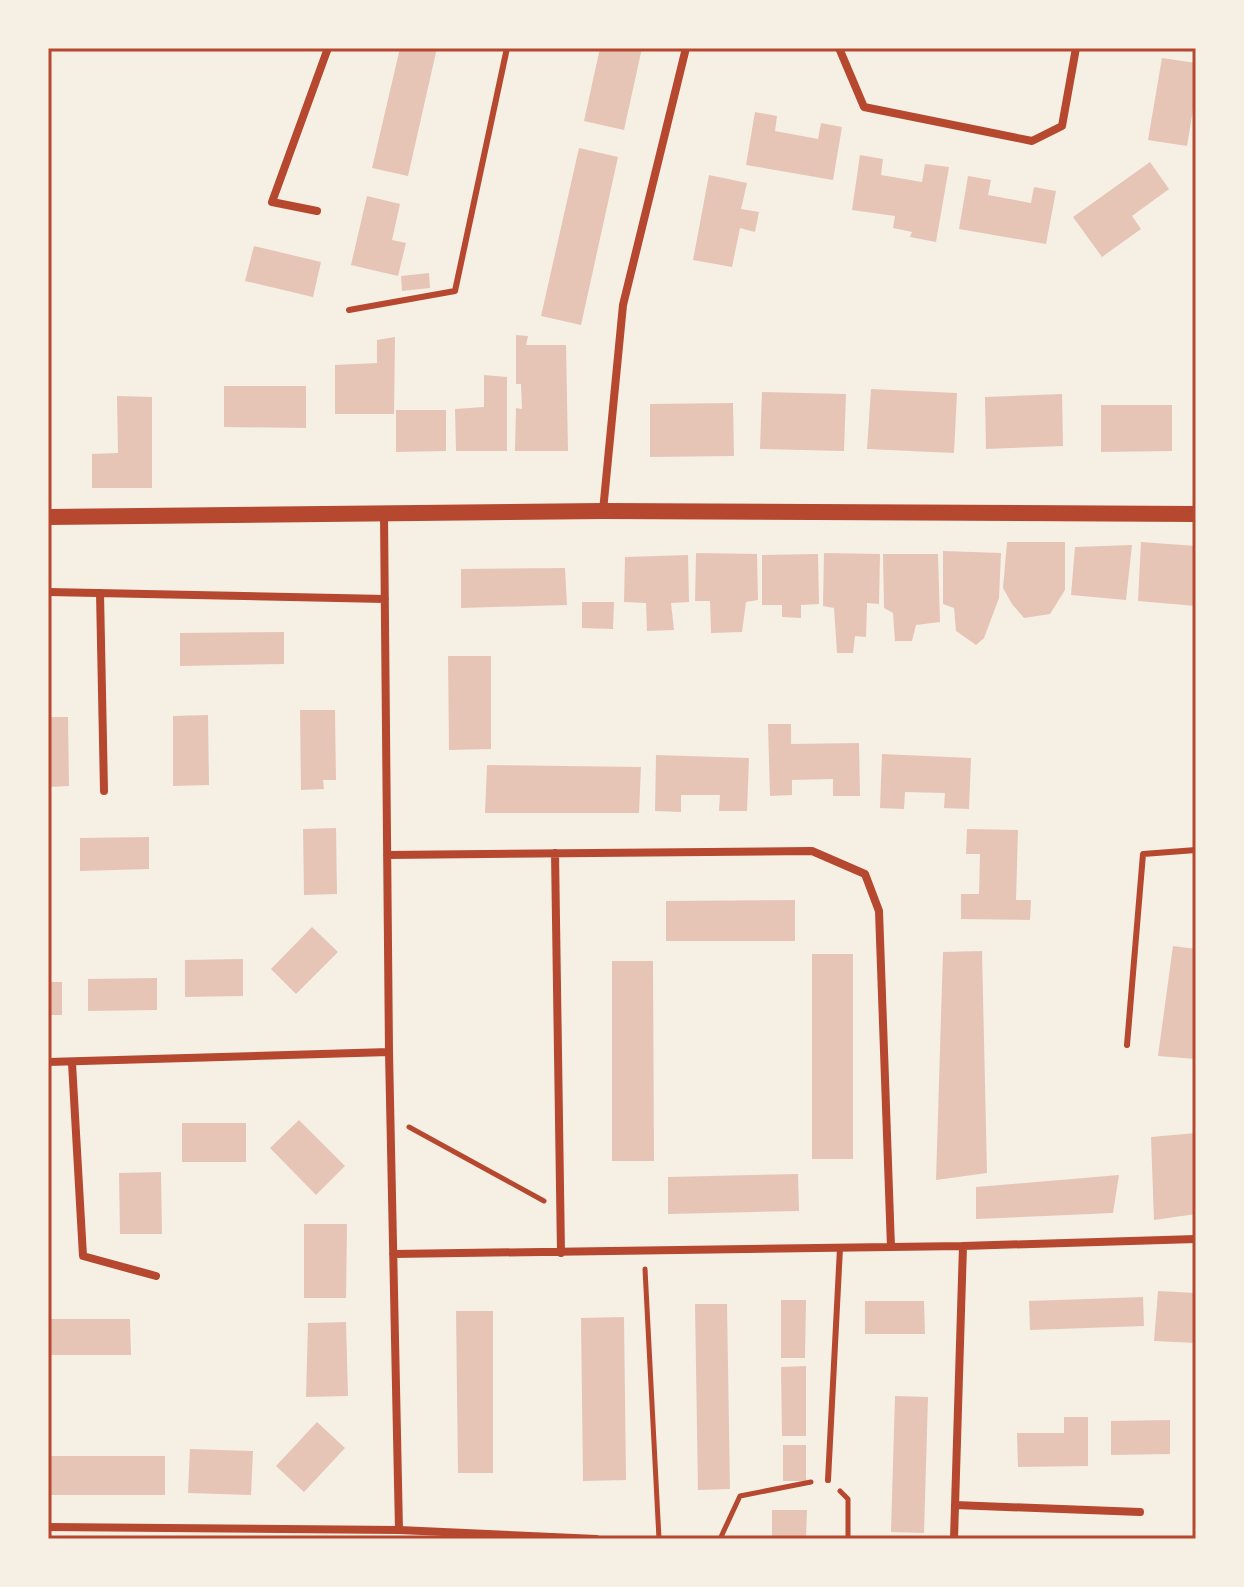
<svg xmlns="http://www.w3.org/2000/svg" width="1244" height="1587" font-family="Ubuntu,sans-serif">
	<rect width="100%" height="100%" fill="#f6efe4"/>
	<path fill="#e6c5b7" d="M 400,48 L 437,48 L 408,176 L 372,168 Z
		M 600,48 L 642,48 L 624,130 L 584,121 Z
		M 1162,58 L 1196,63 L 1196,91 L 1187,146 L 1148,140 Z
		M 755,112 L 777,116 L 775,131 L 818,139 L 821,123 L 842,127 L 833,180 L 746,165 Z
		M 579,148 L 618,157 L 581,325 L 541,316 Z
		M 860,155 L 883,159 L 881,175 L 922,182 L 925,164 L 949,167 L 936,242 L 910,237 L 912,232 L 893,228 L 895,216 L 852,210 Z
		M 1150,162 L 1169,189 L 1132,216 L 1141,229 L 1102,257 L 1073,217 Z
		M 709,175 L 747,183 L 741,209 L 759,212 L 755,232 L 740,228 L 732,267 L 693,260 Z
		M 968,176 L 991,180 L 988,195 L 1031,203 L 1034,187 L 1056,191 L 1046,244 L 959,229 Z
		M 367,196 L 400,204 L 392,240 L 406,243 L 398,276 L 351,265 Z
		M 254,246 L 321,262 L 313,297 L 245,281 Z
		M 429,273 L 430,288 L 402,291 L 401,276 Z
		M 516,335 L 528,336 L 526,345 L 566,345 L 568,451 L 515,451 L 516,408 L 522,409 L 521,384 L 516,384 Z
		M 395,337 L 394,414 L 335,414 L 335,365 L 377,363 L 377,340 Z
		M 484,375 L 507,377 L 507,451 L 456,451 L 455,409 L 484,407 Z
		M 224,386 L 306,386 L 306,428 L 224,427 Z
		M 871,389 L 957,393 L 954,453 L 867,449 Z
		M 762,392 L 846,394 L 844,451 L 760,449 Z
		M 1062,394 L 1063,446 L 986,449 L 985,397 Z
		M 117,396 L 152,397 L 152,488 L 92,488 L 92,454 L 118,453 Z
		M 733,403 L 734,456 L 650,457 L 650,404 Z
		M 1101,405 L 1172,405 L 1172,451 L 1101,452 Z
		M 396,410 L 446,410 L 446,451 L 396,452 Z
		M 1007,542 L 1065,542 L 1065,590 L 1050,614 L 1024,618 L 1012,604 L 1003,588 Z
		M 1141,542 L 1196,546 L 1196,606 L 1138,601 Z
		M 1132,545 L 1126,600 L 1071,595 L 1075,547 Z
		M 943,551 L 1001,553 L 999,598 L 984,638 L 976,645 L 956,631 L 954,608 L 943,604 Z
		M 696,553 L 757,554 L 758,600 L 746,602 L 742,632 L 711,633 L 710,601 L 695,601 Z
		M 824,553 L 880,554 L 879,604 L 867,603 L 866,637 L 855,636 L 853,653 L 837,653 L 834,608 L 823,606 Z
		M 818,554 L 819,604 L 801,605 L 801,618 L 782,617 L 782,605 L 762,605 L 762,555 Z
		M 883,554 L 938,554 L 940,622 L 916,625 L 912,641 L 895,641 L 893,613 L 884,608 Z
		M 688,555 L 689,602 L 671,603 L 674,630 L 647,631 L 646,603 L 624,602 L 625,557 Z
		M 565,568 L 567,605 L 461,608 L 461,569 Z
		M 582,602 L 614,602 L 613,629 L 582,628 Z
		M 284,632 L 284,664 L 180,666 L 180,633 Z
		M 448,656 L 491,656 L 491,749 L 449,750 Z
		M 300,710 L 335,710 L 336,780 L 323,780 L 324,789 L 301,790 Z
		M 208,715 L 209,785 L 173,786 L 173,716 Z
		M 48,717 L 68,717 L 69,786 L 48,787 Z
		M 768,724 L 791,724 L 791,744 L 859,743 L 860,796 L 833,796 L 833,779 L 792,780 L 792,795 L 770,796 Z
		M 882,754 L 971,758 L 969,809 L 944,808 L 945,793 L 905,792 L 904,809 L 880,808 Z
		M 656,755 L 749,758 L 747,811 L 719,811 L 720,795 L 681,795 L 681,812 L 655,811 Z
		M 487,765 L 641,767 L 639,813 L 485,813 Z
		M 336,828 L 337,894 L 304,895 L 303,829 Z
		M 967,829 L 1018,830 L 1016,900 L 1031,900 L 1030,920 L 961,919 L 961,894 L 979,894 L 980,854 L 966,854 Z
		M 149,837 L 149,869 L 80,871 L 80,838 Z
		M 795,900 L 795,941 L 666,941 L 666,901 Z
		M 312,927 L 338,952 L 296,994 L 271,969 Z
		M 1173,946 L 1196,949 L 1196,1059 L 1158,1056 Z
		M 982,951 L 987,1173 L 936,1180 L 943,952 Z
		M 812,954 L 853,954 L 853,1159 L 812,1159 Z
		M 243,959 L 243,996 L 185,997 L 185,960 Z
		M 612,961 L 653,961 L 654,1161 L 612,1161 Z
		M 157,978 L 157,1010 L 88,1011 L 88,979 Z
		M 48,982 L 62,982 L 62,1015 L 48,1015 Z
		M 299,1120 L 345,1166 L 316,1195 L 270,1148 Z
		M 182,1123 L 246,1123 L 246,1162 L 182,1162 Z
		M 1196,1133 L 1196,1214 L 1154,1220 L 1151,1137 Z
		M 161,1172 L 162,1234 L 120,1234 L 119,1173 Z
		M 798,1174 L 799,1211 L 668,1214 L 668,1177 Z
		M 1119,1175 L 1113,1213 L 976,1219 L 976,1187 Z
		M 304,1224 L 347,1224 L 346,1298 L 304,1298 Z
		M 1158,1291 L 1196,1293 L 1196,1343 L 1154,1341 Z
		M 1143,1297 L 1144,1326 L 1030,1330 L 1029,1301 Z
		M 781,1300 L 806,1300 L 805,1358 L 781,1358 Z
		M 865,1301 L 924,1301 L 925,1334 L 865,1334 Z
		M 695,1304 L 727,1304 L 730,1489 L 698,1490 Z
		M 456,1311 L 493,1311 L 493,1473 L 458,1473 Z
		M 624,1317 L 626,1480 L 583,1481 L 581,1318 Z
		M 48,1319 L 130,1319 L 131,1355 L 48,1355 Z
		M 346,1322 L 348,1396 L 306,1397 L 308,1323 Z
		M 806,1366 L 806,1436 L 782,1436 L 781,1367 Z
		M 895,1396 L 928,1397 L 924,1533 L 891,1532 Z
		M 1064,1417 L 1088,1417 L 1088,1466 L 1018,1467 L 1017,1433 L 1064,1433 Z
		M 1170,1420 L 1170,1454 L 1111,1455 L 1111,1421 Z
		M 317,1422 L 345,1448 L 304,1492 L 276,1466 Z
		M 783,1445 L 806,1445 L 806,1481 L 783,1481 Z
		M 190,1449 L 253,1451 L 251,1495 L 188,1493 Z
		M 48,1456 L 165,1456 L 165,1495 L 48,1495 Z
		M 772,1510 L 807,1510 L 806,1539 L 772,1539 Z"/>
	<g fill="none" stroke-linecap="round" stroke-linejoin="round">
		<path stroke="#b5482f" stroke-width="5" d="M 409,1127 L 544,1201
			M 645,1269 L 659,1539
			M 840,1491 L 848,1499 L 848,1539
			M 720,1539 L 740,1496 L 811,1482"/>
		<path stroke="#b5482f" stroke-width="6" d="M 349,310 L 455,291 L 507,48
			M 1127,1045 L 1143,854 L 1196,850
			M 828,1480 L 840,1248"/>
		<path stroke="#b5482f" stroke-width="8" d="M 839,48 L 864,107 L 1032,141 L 1062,126 L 1076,48
			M 317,211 L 272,202 L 328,48
			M 603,511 L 623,305 L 686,48
			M 384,515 L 389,1052 L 399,1530
			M 48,592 L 385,599
			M 100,593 L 104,791
			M 555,853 L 561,1253
			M 387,855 L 812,851 L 865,874 L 879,911 L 891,1247
			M 48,1062 L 389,1052
			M 72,1063 L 83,1256 L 156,1276
			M 393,1254 L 963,1246 L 1196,1239
			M 955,1505 L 1140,1512
			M 48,1527 L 399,1530 L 596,1539
			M 954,1539 L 963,1246"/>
		<path stroke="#b5482f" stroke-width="16" d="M 48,517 L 603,511 L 1196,514"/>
	</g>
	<rect width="1244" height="1587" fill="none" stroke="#f6efe4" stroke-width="100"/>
	<rect x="50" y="50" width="1144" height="1487" fill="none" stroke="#b5482f" stroke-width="3"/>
</svg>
